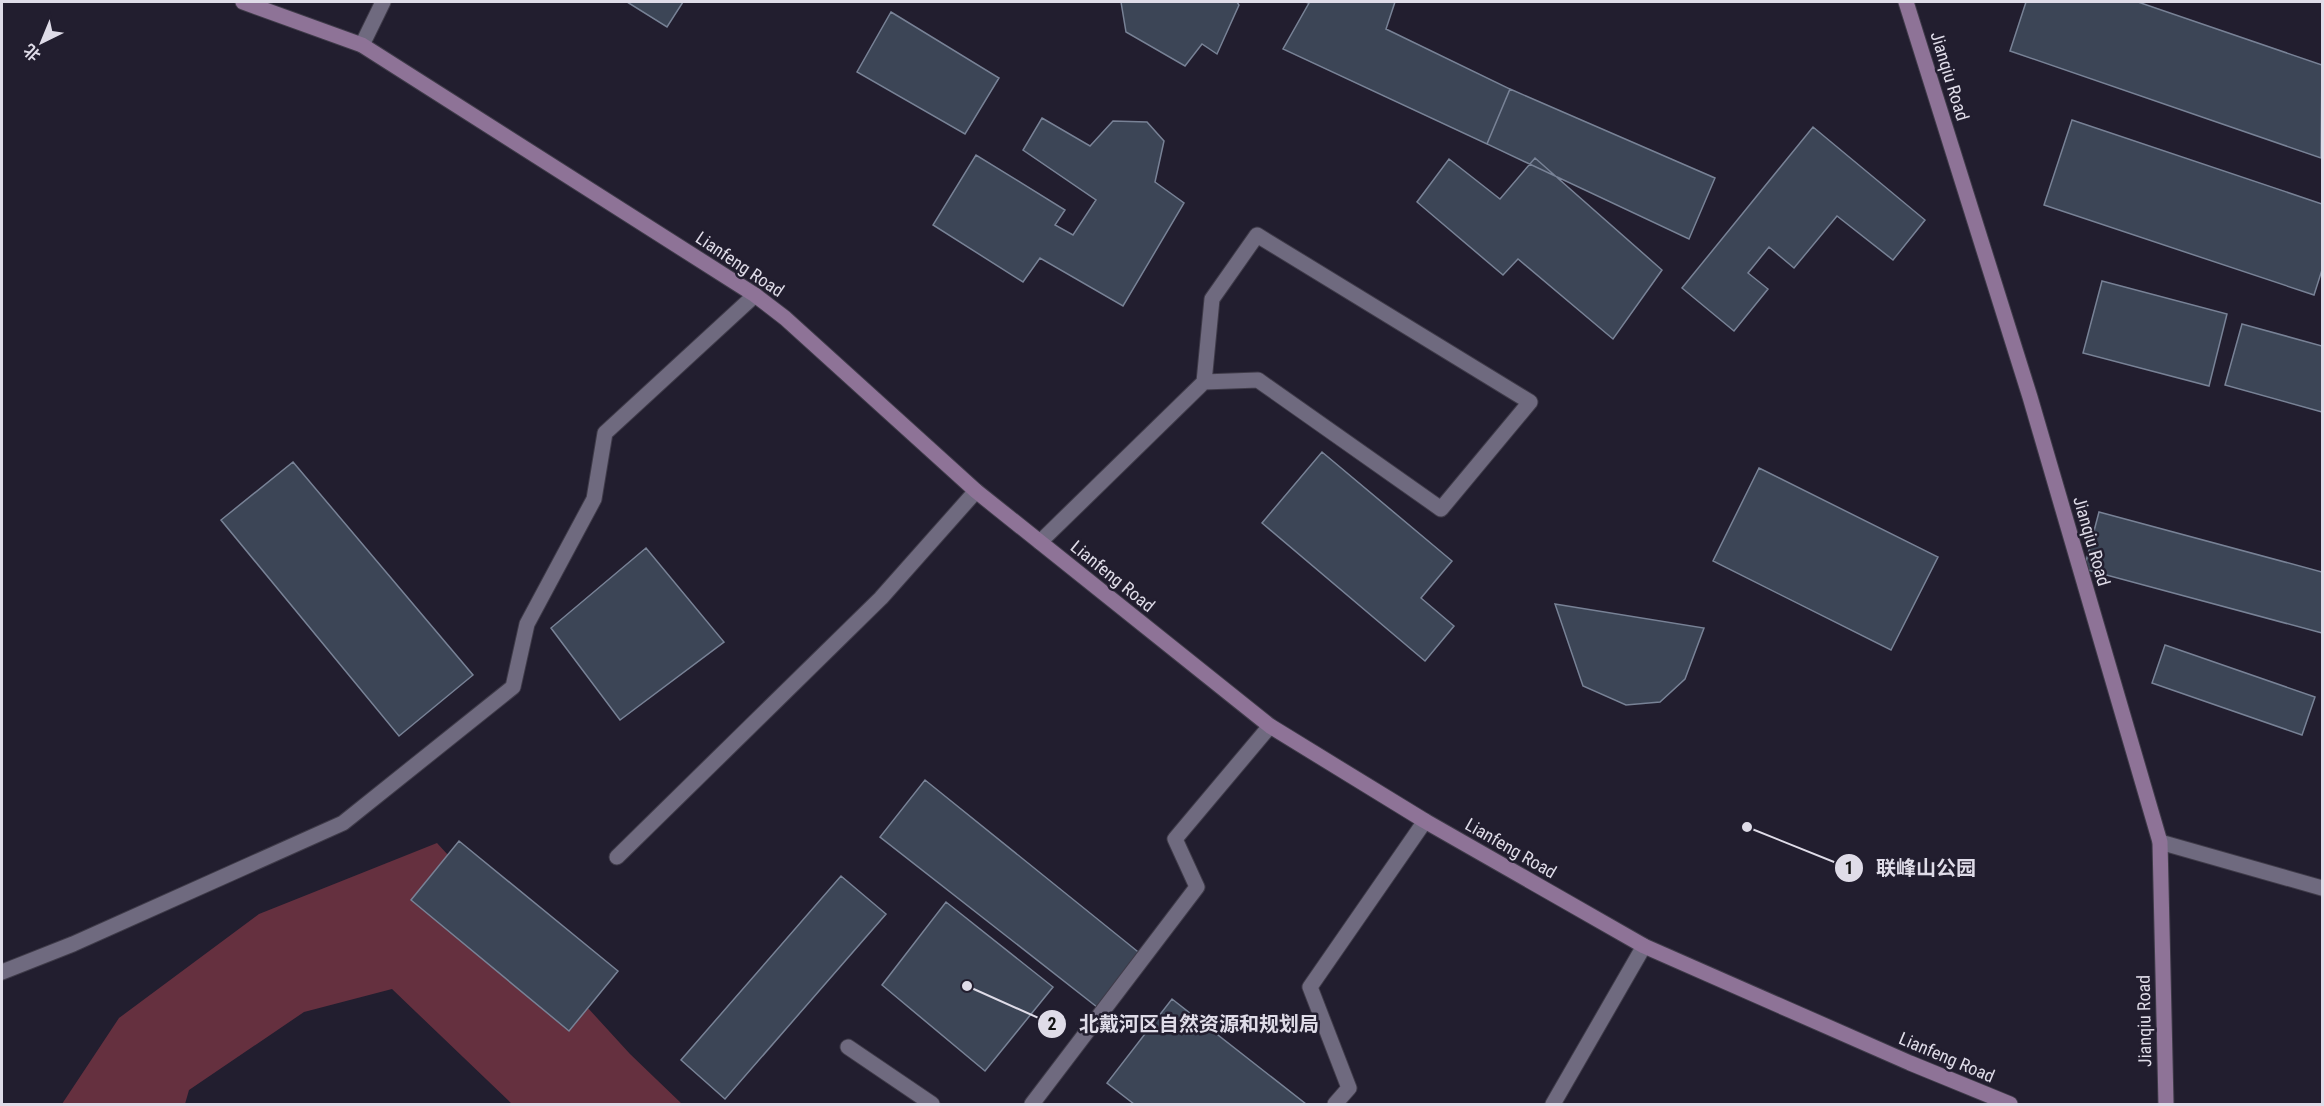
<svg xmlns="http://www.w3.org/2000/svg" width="2324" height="1106" font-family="'Roboto Condensed','Noto Sans SC',sans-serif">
	<rect width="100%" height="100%" fill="#221e2f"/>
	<path fill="#65303f" d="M 437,843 L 630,1054 L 682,1104 L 512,1104 L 392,989 L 304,1012 L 189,1090 L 185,1104 L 62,1104 L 119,1018 L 259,914 Z"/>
	<path fill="#3c4556" stroke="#788296" stroke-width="1.5" d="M 627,2 L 683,2 L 667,27 Z
		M 1121,2 L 1237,2 L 1239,5 L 1217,54 L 1202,44 L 1185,66 L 1126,32 Z
		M 1305,2 L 1395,2 L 1386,29 L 1510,89 L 1487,144 L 1283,49 L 1309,3 Z
		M 2026,2 L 2138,2 L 2322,65 L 2321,158 L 2010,51 Z
		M 891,12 L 999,78 L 965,134 L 857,72 Z
		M 1510,89 L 1715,178 L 1689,239 L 1487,144 Z
		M 1042,118 L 1090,146 L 1113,121 L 1147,122 L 1164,141 L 1155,182 L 1184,203 L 1123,306 L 1040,258 L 1023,282 L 933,225 L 976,155 L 1065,210 L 1055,225 L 1073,235 L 1096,200 L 1023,150 Z
		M 2072,120 L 2322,204 L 2322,270 L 2314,295 L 2044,205 Z
		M 1813,127 L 1925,220 L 1893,260 L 1837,216 L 1794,268 L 1769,247 L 1748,273 L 1768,289 L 1734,331 L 1682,288 Z
		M 1535,158 L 1662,270 L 1613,339 L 1518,259 L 1503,275 L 1417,202 L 1449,159 L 1500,199 Z
		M 2102,281 L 2227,314 L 2209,386 L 2083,353 Z
		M 2242,324 L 2322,346 L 2322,412 L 2225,385 Z
		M 1322,452 L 1452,561 L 1421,598 L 1454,626 L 1425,661 L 1262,523 Z
		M 293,462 L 473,675 L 399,736 L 221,520 Z
		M 1759,468 L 1938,557 L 1891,650 L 1713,561 Z
		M 2099,512 L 2322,572 L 2322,633 L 2084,569 Z
		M 646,548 L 724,642 L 620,720 L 551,628 Z
		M 1555,604 L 1704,628 L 1685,679 L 1660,702 L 1626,705 L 1583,686 Z
		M 2165,645 L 2315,697 L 2302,735 L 2152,683 Z
		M 925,780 L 1142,955 L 1097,1007 L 880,837 Z
		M 459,841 L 618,971 L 569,1031 L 411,900 Z
		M 841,876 L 886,914 L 725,1099 L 681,1060 Z
		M 946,902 L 1053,987 L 985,1071 L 882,985 Z
		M 1172,999 L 1306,1104 L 1134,1104 L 1107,1083 Z"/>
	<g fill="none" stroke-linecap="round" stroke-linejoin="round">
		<defs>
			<path id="lane" d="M 362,45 L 383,2
				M 1040,542 L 1204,382 L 1212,299 L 1257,235 L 1530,402 L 1441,509 L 1258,380 L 1204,382
				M 2160,842 L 2322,888
				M 617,857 L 881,598 L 976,491
				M 848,1047 L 932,1104
				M 1032,1104 L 1197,887 L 1175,839 L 1270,726
				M 1335,1104 L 1349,1088 L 1310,987 L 1425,821"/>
			<path id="street" d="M 2,972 L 73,944 L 343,823 L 513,687 L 527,624 L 594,499 L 605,433 L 755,295
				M 1553,1104 L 1644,946"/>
			<path id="secondary" d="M 243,2 L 362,45 L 755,295 L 785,318 L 976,491 L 1270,726 L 1425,821 L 1644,946 L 1910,1063 L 2010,1104
				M 1906,2 L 2030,397 L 2160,842 L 2166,1104"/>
		</defs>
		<use href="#lane" stroke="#3f3b49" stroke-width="17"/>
		<use href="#street" stroke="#3f3b49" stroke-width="17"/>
		<use href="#secondary" stroke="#3f3b49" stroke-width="17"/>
		<use href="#lane" stroke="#6f6a7f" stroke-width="15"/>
		<use href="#street" stroke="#6f6a7f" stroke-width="15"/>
		<use href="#secondary" stroke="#8e7397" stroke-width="15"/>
	</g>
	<g text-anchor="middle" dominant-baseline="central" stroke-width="5" stroke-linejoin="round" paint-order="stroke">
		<g font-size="18" fill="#dfdce8" stroke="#221e2f">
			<text transform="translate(1950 76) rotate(73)">Jianqiu Road</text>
			<text transform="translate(740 264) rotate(34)">Lianfeng Road</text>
			<text transform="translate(2092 541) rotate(74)">Jianqiu Road</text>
			<text transform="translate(1113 576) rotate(39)">Lianfeng Road</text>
			<text transform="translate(1511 848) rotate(30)">Lianfeng Road</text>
			<text transform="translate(2144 1021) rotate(-91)">Jianqiu Road</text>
			<text transform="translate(1947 1057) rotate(23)">Lianfeng Road</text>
		</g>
	</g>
	<path fill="none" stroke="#dfdce8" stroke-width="2" d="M1747 827L1849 868M967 986L1052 1024"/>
	<g fill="#dfdce8" stroke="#221e2f" stroke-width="2">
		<circle cx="1747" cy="827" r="6"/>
		<circle cx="967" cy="986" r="6"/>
		<circle cx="1849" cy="868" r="15"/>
		<circle cx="1052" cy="1024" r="15"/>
	</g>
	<g font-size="18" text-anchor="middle" font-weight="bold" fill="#111">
		<text x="1849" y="874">1</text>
		<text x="1052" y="1030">2</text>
	</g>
	<g font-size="20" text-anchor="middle" font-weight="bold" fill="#dfdce8" stroke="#221e2f" stroke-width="5" stroke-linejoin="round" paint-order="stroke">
		<text x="1926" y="875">联峰山公园</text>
		<text x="1199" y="1031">北戴河区自然资源和规划局</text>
	</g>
	<rect width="2324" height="1106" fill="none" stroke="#dfdce8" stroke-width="6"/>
	<g transform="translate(42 42) rotate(223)" stroke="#221e2f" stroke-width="4.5" paint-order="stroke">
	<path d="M0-4.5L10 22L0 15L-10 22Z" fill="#dfdce8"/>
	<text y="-9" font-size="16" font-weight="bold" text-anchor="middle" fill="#dfdce8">北</text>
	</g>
</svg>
